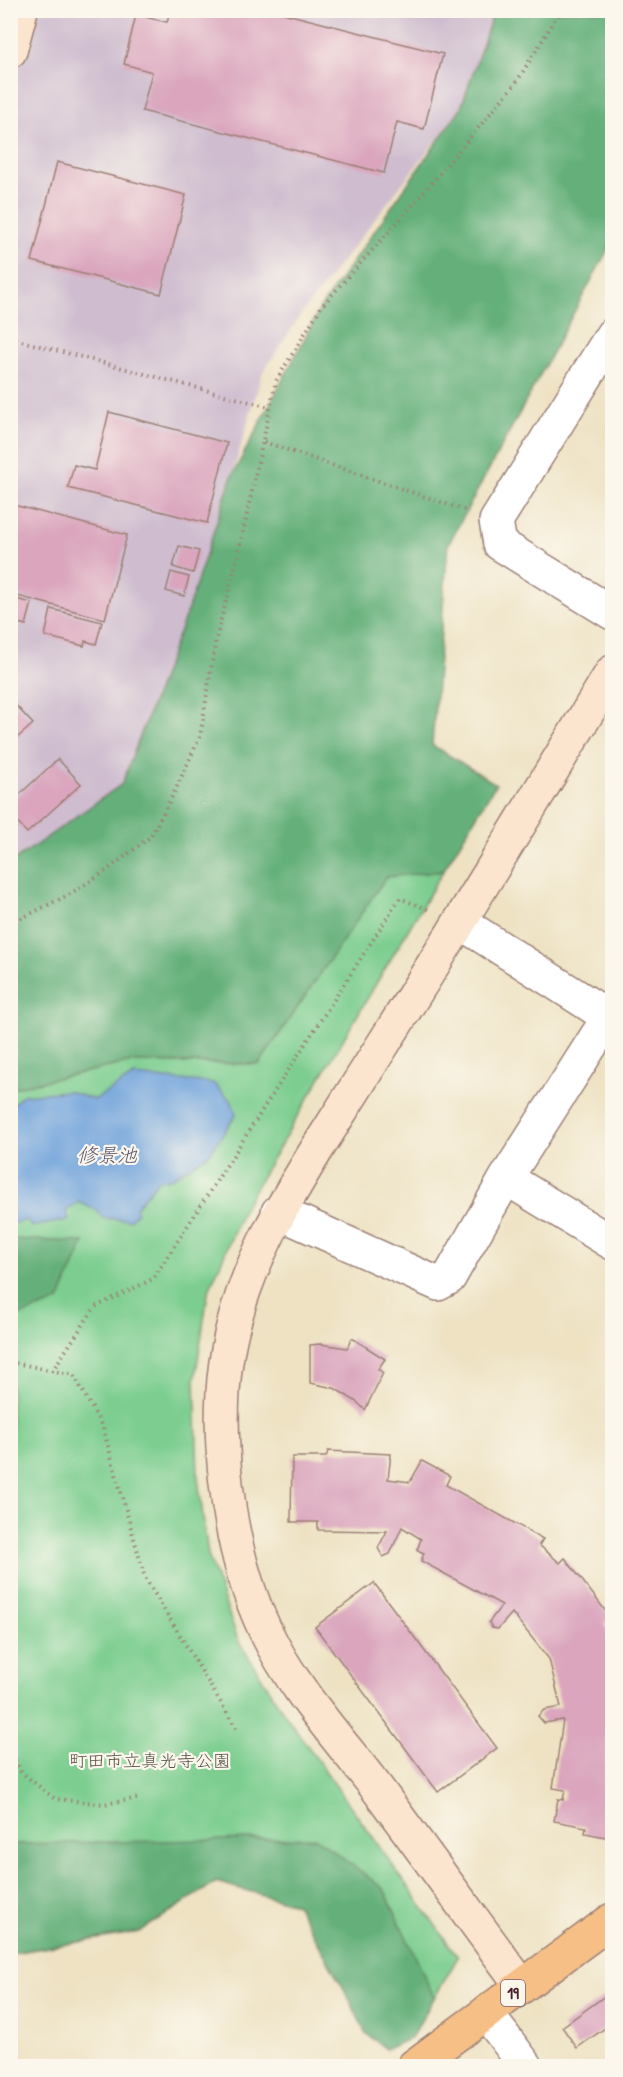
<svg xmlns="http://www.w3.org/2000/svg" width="623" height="2077" font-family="'Patrick Hand','Klee One',sans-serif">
	<rect width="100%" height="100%" fill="#fbf7ec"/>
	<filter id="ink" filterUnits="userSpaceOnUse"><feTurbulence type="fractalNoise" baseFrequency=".0167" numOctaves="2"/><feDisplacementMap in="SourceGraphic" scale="12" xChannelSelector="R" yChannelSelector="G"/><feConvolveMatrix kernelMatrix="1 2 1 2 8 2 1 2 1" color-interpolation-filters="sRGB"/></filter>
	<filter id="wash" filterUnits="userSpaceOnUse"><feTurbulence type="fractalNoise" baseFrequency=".008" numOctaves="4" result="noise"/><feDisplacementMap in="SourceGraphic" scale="24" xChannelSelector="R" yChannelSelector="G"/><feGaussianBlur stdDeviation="1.35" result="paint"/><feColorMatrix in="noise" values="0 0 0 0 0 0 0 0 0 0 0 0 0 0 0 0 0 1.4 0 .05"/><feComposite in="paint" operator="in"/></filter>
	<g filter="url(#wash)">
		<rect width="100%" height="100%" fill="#eee2c3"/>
		<path fill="#cfbdcf" d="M 11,11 L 494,11 L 461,108 L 302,313 L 262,374 L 232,476 L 188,609 L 122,784 L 11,863 Z"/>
		<path fill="#7ccd8f" stroke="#63765d" stroke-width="1.5" d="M 443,871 L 245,1205 L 208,1293 L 195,1380 L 198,1478 L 208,1555 L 238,1640 L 284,1713 L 458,1957 L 411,2038 L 386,2049 L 365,2032 L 347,1994 L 296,1904 L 216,1882 L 139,1932 L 11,1953 L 11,1088 L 132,1062 L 259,1064 L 386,876 Z"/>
		<path fill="#65b07a" stroke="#586852" stroke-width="1.5" d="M 494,11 L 612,11 L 612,242 L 448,545 L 432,745 L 496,784 L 443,871 L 386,877 L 259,1064 L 132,1062 L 11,1088 L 11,863 L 122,784 L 188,609 L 232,476 L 321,307 L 461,108 Z
			M 11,1239 L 84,1242 L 59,1301 L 11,1319 Z
			M 316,1838 L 384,1889 L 434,1997 L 411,2038 L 386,2049 L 365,2032 L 347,1994 L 296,1904 L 216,1882 L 139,1932 L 11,1953 L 11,1844 Z"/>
		<path fill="#6fa3db" stroke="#5c6183" stroke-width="1.5" d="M 134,1076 L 213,1083 L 232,1102 L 236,1115 L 209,1154 L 168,1180 L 159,1179 L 136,1207 L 137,1212 L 130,1220 L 103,1218 L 96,1210 L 79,1202 L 66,1211 L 69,1220 L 31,1227 L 27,1220 L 11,1224 L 11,1106 L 23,1095 L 69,1091 L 94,1100 Z"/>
		<g id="blocks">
			<path fill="#daa5bd" d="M 170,10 L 271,10 L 443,54 L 424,129 L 397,122 L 384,173 L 142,111 L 152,72 L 124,64 L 136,15 L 167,22 Z
				M 57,162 L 186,195 L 161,294 L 32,261 Z
				M 109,412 L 227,443 L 207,523 L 68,488 L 74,465 L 95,470 Z
				M 10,504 L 127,535 L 105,619 L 10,594 Z
				M 179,546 L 199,551 L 193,573 L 173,567 Z
				M 171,572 L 189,577 L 184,596 L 166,591 Z
				M 16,599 L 32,603 L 26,625 L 10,621 Z
				M 51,609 L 102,622 L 96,644 L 85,641 L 84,646 L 45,636 Z
				M 10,699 L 33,724 L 10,744 Z
				M 58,759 L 81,784 L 27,833 L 10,815 L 10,803 Z
				M 352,1338 L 385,1359 L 378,1369 L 383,1373 L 365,1410 L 357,1402 L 334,1388 L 310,1383 L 310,1345 L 321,1344 L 347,1348 Z
				M 328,1451 L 391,1454 L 388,1479 L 410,1482 L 422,1461 L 450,1476 L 446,1485 L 543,1539 L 539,1545 L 560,1563 L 565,1558 L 611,1618 L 604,1623 L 610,1633 L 612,1632 L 612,1830 L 611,1838 L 585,1833 L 586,1827 L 554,1821 L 558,1799 L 563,1800 L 565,1790 L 553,1788 L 563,1720 L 544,1723 L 538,1716 L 544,1710 L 561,1707 L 549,1659 L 512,1613 L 498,1629 L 492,1628 L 489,1622 L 502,1605 L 421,1561 L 424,1553 L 417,1550 L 421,1539 L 402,1527 L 390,1554 L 383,1557 L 378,1548 L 387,1531 L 318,1530 L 318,1522 L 291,1522 L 292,1457 L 326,1457 Z
				M 374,1583 L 497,1748 L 438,1792 L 315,1627 Z
				M 612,1991 L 612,2023 L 577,2048 L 562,2027 Z"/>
		</g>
	</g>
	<g filter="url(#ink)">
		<use href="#blocks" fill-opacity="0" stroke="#9c8077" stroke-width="1.5"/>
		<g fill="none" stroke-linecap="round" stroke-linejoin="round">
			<defs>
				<path id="street" d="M 612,335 L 496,521 L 500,544 L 612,613
					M 460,922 L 612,1019
					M 506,1178 L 612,1243
					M 278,1212 L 438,1284 L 449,1278 L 506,1178 L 612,1012
					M 486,2013 L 526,2066"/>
				<path id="secondary" d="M 10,51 L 21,10
					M 522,1986 C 474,1921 427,1856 379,1791 C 340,1740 292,1688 265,1630 C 225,1545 209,1410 235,1319 C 252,1256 284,1203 317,1149 C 343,1108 368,1068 394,1027 C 468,910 540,791 612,672"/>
				<path id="primary" d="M 414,2066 L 612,1920"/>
			</defs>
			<use href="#street" stroke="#9c8077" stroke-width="36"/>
			<use href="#secondary" stroke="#9c8077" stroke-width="36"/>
			<use href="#primary" stroke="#9c8077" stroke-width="36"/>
			<path stroke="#9c8077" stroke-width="4" stroke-dasharray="1.5 4.5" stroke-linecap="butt" d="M 10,338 L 269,407
				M 264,442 L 467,511
				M 10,924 L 70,894 L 106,871 L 150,837 L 173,795 L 200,737 L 216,639 L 238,555 L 276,381 L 321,307 L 420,197 L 516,83 L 561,10
				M 10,1362 L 74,1375 L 103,1428 L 145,1578 L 238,1731
				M 52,1371 L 95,1307 L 153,1279 L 400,898 L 431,911
				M 10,1749 L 21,1772 L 55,1799 L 104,1804 L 141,1798"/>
			<use href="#street" stroke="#fff" stroke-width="33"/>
			<use href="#secondary" stroke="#fbe5cf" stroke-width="33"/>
			<use href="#primary" stroke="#f5bf86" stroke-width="33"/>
		</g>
	</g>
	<g text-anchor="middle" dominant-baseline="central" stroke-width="4.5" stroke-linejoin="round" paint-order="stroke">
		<rect fill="#fbf7ec" stroke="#7f6065" stroke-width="1.5" x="501" y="1980" width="24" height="26" rx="4.5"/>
		<g font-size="16" font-weight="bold" fill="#4a1f2b">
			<text x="513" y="1993">19</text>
		</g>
		<g font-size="18" fill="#595349" stroke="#fbf7ec">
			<text x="150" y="1760">町田市立真光寺公園</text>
		</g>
		<g font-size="20" font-style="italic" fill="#595471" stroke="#fbf7ec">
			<text x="107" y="1154">修景池</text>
		</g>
	</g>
	<rect width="623" height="2077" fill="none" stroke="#fbf7ec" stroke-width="36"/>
</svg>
